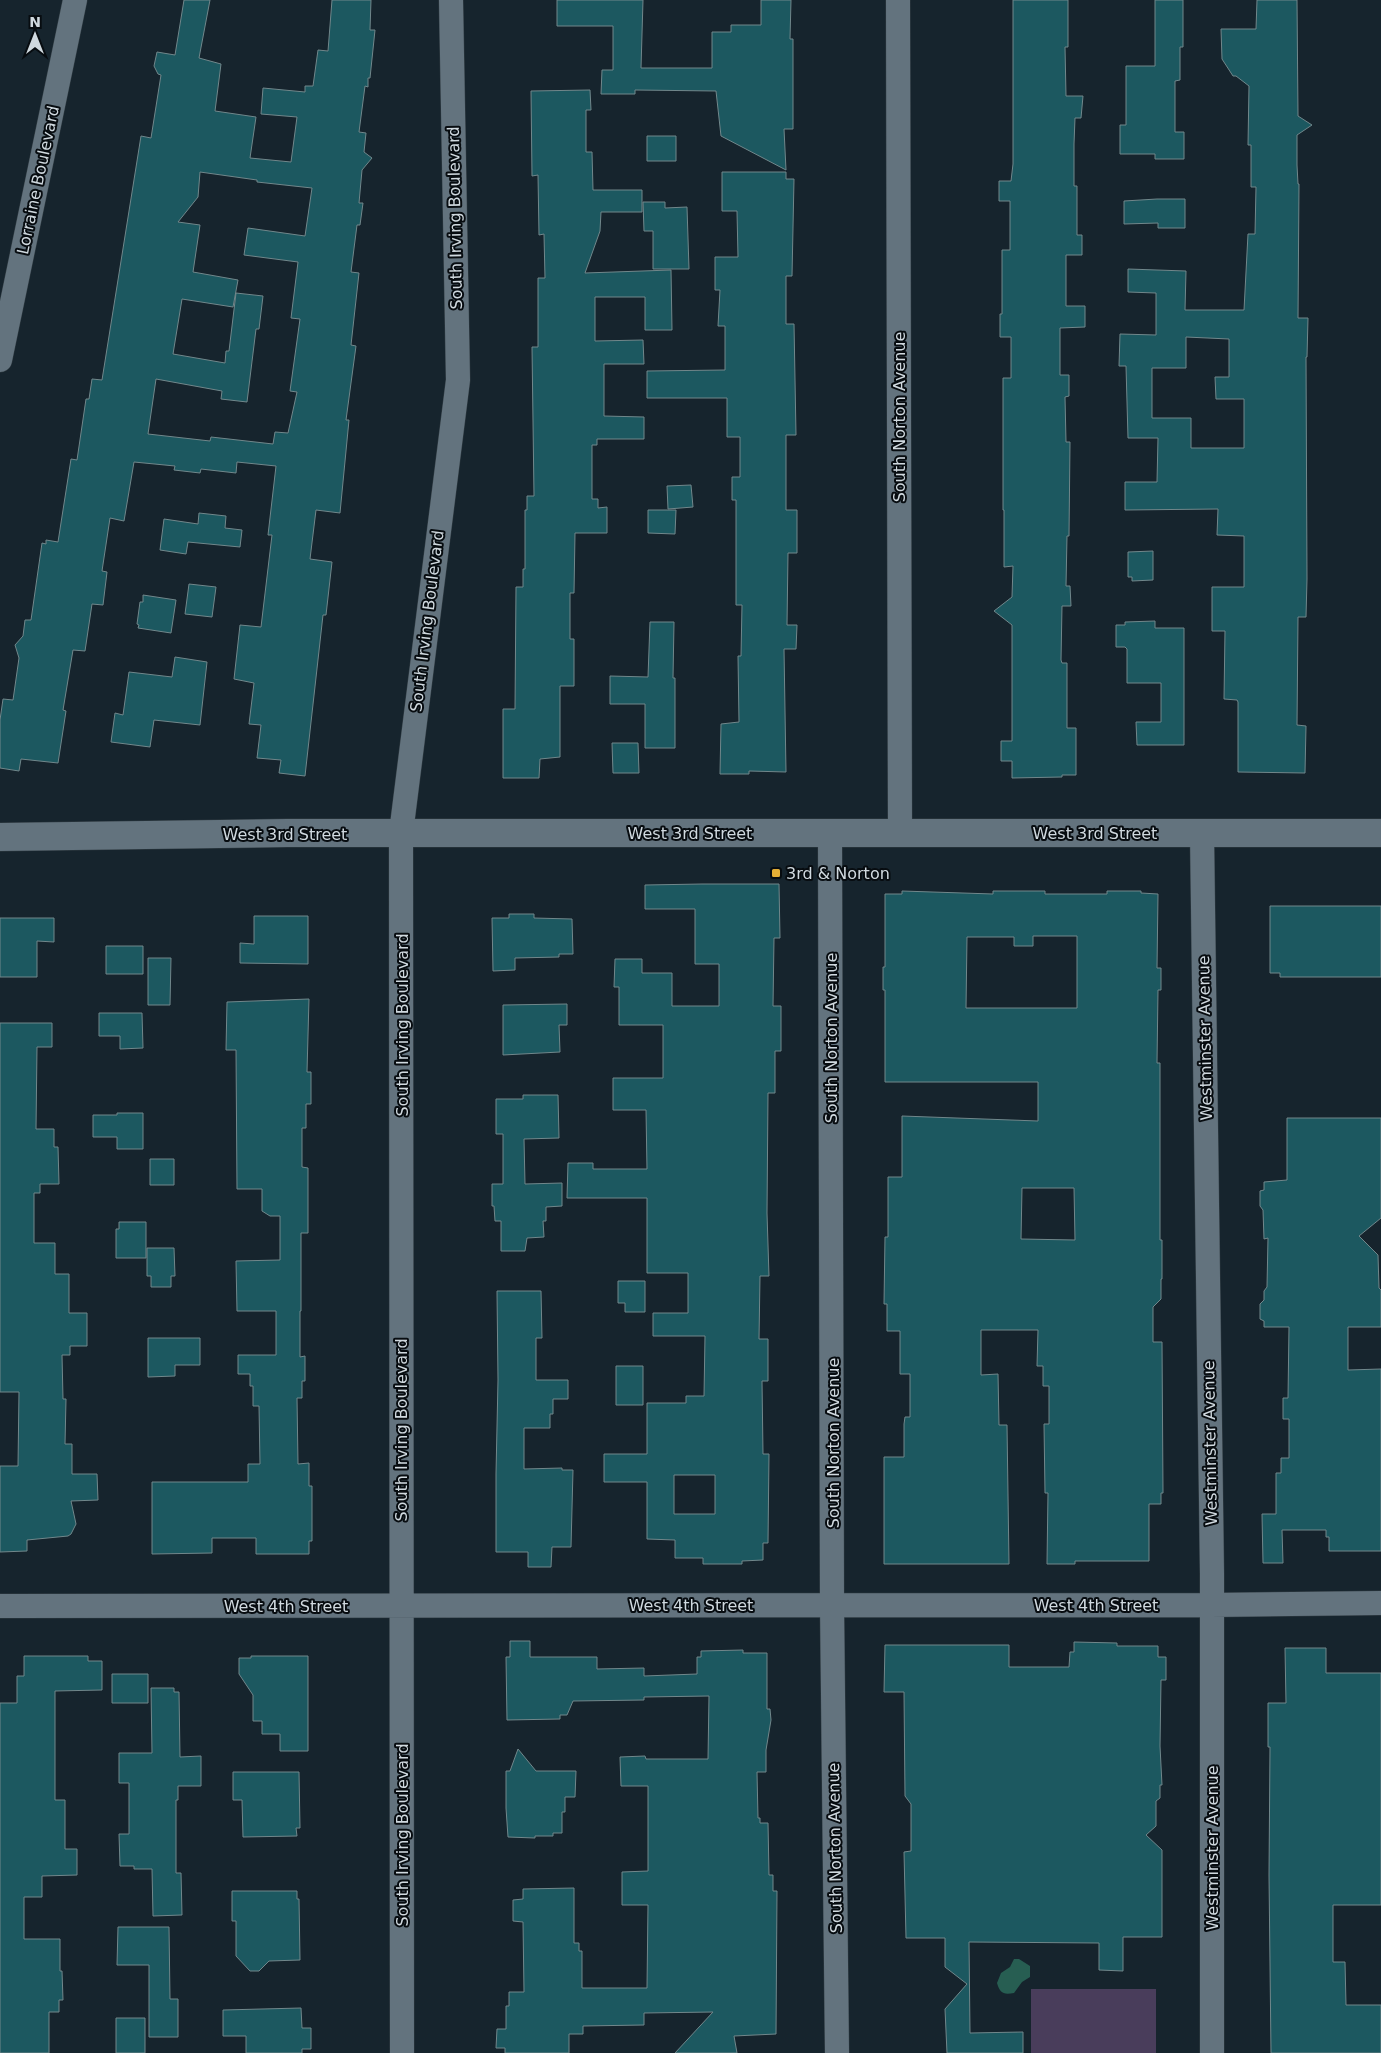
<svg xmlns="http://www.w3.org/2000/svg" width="1381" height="2053" font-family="'DejaVu Sans',sans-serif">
	<rect width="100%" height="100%" fill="#16242d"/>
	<path fill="#493d5b" d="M 1031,1989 L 1156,1989 L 1156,2053 L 1031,2053 Z"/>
	<path fill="#275e52" d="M 1014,1959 L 1019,1959 L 1030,1966 L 1030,1977 L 1022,1982 L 1014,1993 C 1003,1995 1000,1993 997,1983 L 1001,1973 L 1010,1967 Z"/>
	<path fill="#1c5860" stroke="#71878b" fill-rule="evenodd" d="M 184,0 L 210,0 L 199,58 L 221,64 L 215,111 L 256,117 L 250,158 L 291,162 L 297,117 L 261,114 L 263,88 L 305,92 L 305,86 L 313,86 L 318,50 L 328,51 L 332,0 L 371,0 L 370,30 L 375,30 L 370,78 L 368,78 L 368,87 L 365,86 L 359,132 L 366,133 L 364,152 L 372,158 L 362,170 L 359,203 L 363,203 L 360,225 L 357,225 L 351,272 L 359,273 L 351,345 L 356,346 L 346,420 L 349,420 L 340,513 L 316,510 L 310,559 L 332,562 L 326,615 L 323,615 L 305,776 L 279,773 L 281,760 L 257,758 L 261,725 L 249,724 L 254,683 L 234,679 L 240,625 L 261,627 L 272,535 L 268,535 L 276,466 L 237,462 L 236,473 L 201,469 L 200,473 L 174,470 L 175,466 L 134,462 L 124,521 L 110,518 L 102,571 L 107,572 L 103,605 L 92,604 L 85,651 L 73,650 L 63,710 L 66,711 L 58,763 L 21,759 L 19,771 L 0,768 L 0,720 L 3,699 L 13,700 L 19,658 L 15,645 L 23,636 L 25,620 L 31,620 L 42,543 L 46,544 L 46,540 L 58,542 L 71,459 L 77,460 L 86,399 L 89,399 L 92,379 L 102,380 L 141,136 L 151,138 L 161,75 L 158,74 L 154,66 L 157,52 L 175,55 ZM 200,172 L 257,180 L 257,182 L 312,188 L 305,236 L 248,228 L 244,255 L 298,262 L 291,318 L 300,319 L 290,391 L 297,392 L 288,433 L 275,432 L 273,444 L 211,437 L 210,441 L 148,434 L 156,379 L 222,391 L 221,399 L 247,402 L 256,329 L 259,329 L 263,296 L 236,293 L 229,351 L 226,351 L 225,363 L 173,354 L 182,299 L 233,307 L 238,280 L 193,272 L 200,225 L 178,222 L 198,197 Z
		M 557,0 L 643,0 L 641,68 L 712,68 L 712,32 L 731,32 L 731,25 L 761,25 L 761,0 L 791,0 L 790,39 L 793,39 L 793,129 L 784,129 L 786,170 L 721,136 L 716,91 L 635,90 L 635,94 L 601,94 L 602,70 L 613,70 L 613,26 L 557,26 Z
		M 1013,0 L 1068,0 L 1068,47 L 1065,47 L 1066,96 L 1083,96 L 1081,118 L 1075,118 L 1074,144 L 1074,186 L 1077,186 L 1077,235 L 1082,235 L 1082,255 L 1066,255 L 1066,306 L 1085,306 L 1085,327 L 1060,328 L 1060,375 L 1069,375 L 1069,396 L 1065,397 L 1066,442 L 1070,442 L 1069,536 L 1067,536 L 1066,586 L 1070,586 L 1071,606 L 1062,606 L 1061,660 L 1062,663 L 1067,663 L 1067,728 L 1076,728 L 1076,775 L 1062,775 L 1062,777 L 1012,778 L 1012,761 L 1001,761 L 1001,741 L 1012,741 L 1012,625 L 994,611 L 1012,597 L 1013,566 L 1004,567 L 1004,510 L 1003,510 L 1003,378 L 1011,378 L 1011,337 L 1000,337 L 1000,314 L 1002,314 L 1002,250 L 1010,250 L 1010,201 L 999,201 L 999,181 L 1011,181 L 1013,164 Z
		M 1155,0 L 1183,0 L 1183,47 L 1180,47 L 1180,80 L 1175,81 L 1175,132 L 1184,132 L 1184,159 L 1155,159 L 1155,154 L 1120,154 L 1120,125 L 1126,125 L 1126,66 L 1155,66 Z
		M 1257,0 L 1297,0 L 1298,116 L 1312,125 L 1297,135 L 1297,165 L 1298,184 L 1299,184 L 1298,318 L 1308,318 L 1307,357 L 1306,357 L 1307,579 L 1306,617 L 1298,617 L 1297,725 L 1306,726 L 1305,773 L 1238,772 L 1238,702 L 1237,700 L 1224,699 L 1225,631 L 1212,631 L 1212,587 L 1244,587 L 1244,536 L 1217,535 L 1218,509 L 1125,510 L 1125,482 L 1157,482 L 1158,438 L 1128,438 L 1126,366 L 1119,366 L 1120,334 L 1156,335 L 1156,293 L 1128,292 L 1128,269 L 1186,271 L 1185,310 L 1244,310 L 1248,234 L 1255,234 L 1256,187 L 1251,187 L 1251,145 L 1248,145 L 1249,86 L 1236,76 L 1233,76 L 1222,59 L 1221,29 L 1256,29 ZM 1186,337 L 1229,339 L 1229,377 L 1215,377 L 1216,399 L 1244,399 L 1244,448 L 1191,448 L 1191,418 L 1152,418 L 1152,368 L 1186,368 Z
		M 590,90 L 591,110 L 586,110 L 586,152 L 592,152 L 593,190 L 642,190 L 642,212 L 601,212 L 600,231 L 585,273 L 671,270 L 672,330 L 645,330 L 645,297 L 595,297 L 595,341 L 643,340 L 644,364 L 604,364 L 604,416 L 644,417 L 644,439 L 597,439 L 597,445 L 592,445 L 592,499 L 598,499 L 598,508 L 607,507 L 607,533 L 575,533 L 574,593 L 570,593 L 570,639 L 574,639 L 574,686 L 560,686 L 560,757 L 540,759 L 539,778 L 503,778 L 503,709 L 515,709 L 516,587 L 523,587 L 523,569 L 525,569 L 525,510 L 527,510 L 527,496 L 534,496 L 532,347 L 538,347 L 538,278 L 545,278 L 544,234 L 539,235 L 538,175 L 532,176 L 531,91 Z
		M 647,136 L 676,136 L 676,161 L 647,161 Z
		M 722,172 L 786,172 L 786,179 L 794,179 L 792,276 L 786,276 L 786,324 L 794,324 L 796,435 L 786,435 L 786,510 L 797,510 L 797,553 L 788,553 L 787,625 L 797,625 L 796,649 L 784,649 L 786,772 L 749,771 L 749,774 L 720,774 L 721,724 L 739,722 L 738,656 L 741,656 L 742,605 L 736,605 L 736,500 L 732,500 L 732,477 L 740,477 L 740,437 L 727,437 L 727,398 L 647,398 L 647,371 L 725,370 L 725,326 L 718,326 L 720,290 L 715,290 L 715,257 L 738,257 L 737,211 L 722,211 Z
		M 1157,199 L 1185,199 L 1185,228 L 1158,228 L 1158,223 L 1124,224 L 1124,201 Z
		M 643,202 L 665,202 L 665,208 L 687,207 L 689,269 L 653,269 L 653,231 L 644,231 Z
		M 691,485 L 693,507 L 668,509 L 667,486 Z
		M 648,510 L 676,510 L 675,534 L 648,533 Z
		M 199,513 L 226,516 L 225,528 L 242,530 L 240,547 L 188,542 L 186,554 L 160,550 L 164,519 L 198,524 Z
		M 1153,551 L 1153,580 L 1132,581 L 1132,577 L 1128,577 L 1128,552 Z
		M 189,584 L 216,587 L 212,617 L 185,614 Z
		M 143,595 L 176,600 L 171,633 L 138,628 L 139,625 L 137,624 L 140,602 L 143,602 Z
		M 1155,621 L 1155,628 L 1184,628 L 1184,745 L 1137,745 L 1136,722 L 1161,722 L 1161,683 L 1127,683 L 1127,649 L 1125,647 L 1116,647 L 1116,625 L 1125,625 L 1125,622 Z
		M 650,622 L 674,622 L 673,678 L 675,678 L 675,748 L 645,748 L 645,704 L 610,704 L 610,676 L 648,677 Z
		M 175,657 L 207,662 L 200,725 L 154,720 L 150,747 L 111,742 L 115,713 L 123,715 L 129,672 L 172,677 Z
		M 612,743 L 638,743 L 639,773 L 613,773 Z
		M 702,884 L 779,884 L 780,938 L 774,938 L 773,1006 L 781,1006 L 781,1051 L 775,1051 L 775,1093 L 768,1093 L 767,1213 L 769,1276 L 760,1276 L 759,1339 L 768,1339 L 768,1381 L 762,1381 L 763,1454 L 769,1454 L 768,1543 L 763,1543 L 763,1560 L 742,1561 L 742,1564 L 703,1564 L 703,1558 L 675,1558 L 675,1540 L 647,1539 L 647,1482 L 604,1482 L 604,1454 L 647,1454 L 647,1403 L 686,1403 L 686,1396 L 704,1396 L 705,1336 L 653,1336 L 653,1313 L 688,1313 L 688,1273 L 647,1273 L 647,1198 L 567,1198 L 568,1163 L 593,1163 L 593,1169 L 647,1169 L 646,1110 L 613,1110 L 613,1078 L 663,1078 L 663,1025 L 619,1025 L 619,987 L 614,987 L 615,959 L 642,959 L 642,973 L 672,973 L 672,1006 L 719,1006 L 719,964 L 695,964 L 695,909 L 645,909 L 645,885 ZM 674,1475 L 715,1475 L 715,1514 L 674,1514 Z
		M 902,891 L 993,894 L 993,891 L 1045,891 L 1045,894 L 1107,894 L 1107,891 L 1141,891 L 1141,893 L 1158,894 L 1157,968 L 1161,968 L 1161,990 L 1158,990 L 1157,1063 L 1160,1063 L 1160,1240 L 1162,1240 L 1162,1279 L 1161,1279 L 1161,1299 L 1153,1307 L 1153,1342 L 1162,1342 L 1163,1493 L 1161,1493 L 1161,1504 L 1149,1504 L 1149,1561 L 1075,1561 L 1075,1564 L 1047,1564 L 1048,1493 L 1045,1493 L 1044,1424 L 1049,1424 L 1049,1386 L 1043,1386 L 1043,1366 L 1037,1366 L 1038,1330 L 981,1330 L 981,1375 L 998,1374 L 999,1425 L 1007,1425 L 1009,1564 L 884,1564 L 884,1457 L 904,1457 L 904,1424 L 905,1417 L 910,1417 L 910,1374 L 900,1374 L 900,1331 L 887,1331 L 887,1304 L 884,1304 L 885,1237 L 888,1237 L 888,1177 L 902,1177 L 902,1116 L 1038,1121 L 1038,1082 L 885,1082 L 885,990 L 883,990 L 883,967 L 885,967 L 885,894 L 902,894 ZM 1033,936 L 1077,936 L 1077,1008 L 966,1008 L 967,937 L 1014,937 L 1014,946 L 1033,946 ZM 1022,1188 L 1074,1188 L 1075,1240 L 1021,1239 Z
		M 1270,906 L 1381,906 L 1381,977 L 1280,977 L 1280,973 L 1270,973 Z
		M 509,914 L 534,914 L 534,918 L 572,919 L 573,954 L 559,954 L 559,957 L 515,958 L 515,970 L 493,971 L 492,918 L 509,918 Z
		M 254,916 L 308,916 L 308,964 L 240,963 L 240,943 L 254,944 Z
		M 0,918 L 54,918 L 54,942 L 37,941 L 37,977 L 0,977 Z
		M 106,946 L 143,946 L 143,974 L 106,974 Z
		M 148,958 L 171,958 L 170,1005 L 148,1005 Z
		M 309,999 L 307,1072 L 311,1072 L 311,1104 L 306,1104 L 306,1128 L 302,1128 L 302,1167 L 308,1168 L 308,1233 L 301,1233 L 301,1311 L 300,1311 L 300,1357 L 305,1356 L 305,1381 L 302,1381 L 302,1398 L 297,1398 L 298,1464 L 309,1463 L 309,1486 L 312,1486 L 312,1541 L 309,1541 L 309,1554 L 256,1554 L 256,1538 L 212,1538 L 212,1553 L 152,1554 L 152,1482 L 248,1482 L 248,1464 L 260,1464 L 259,1406 L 253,1406 L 253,1386 L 250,1386 L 250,1374 L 238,1374 L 238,1355 L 276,1355 L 276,1311 L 237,1311 L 236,1261 L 280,1260 L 280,1216 L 270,1216 L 262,1211 L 262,1189 L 237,1189 L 236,1050 L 226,1050 L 227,1002 Z
		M 567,1004 L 567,1025 L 559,1025 L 560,1052 L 503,1055 L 503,1005 Z
		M 99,1013 L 142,1013 L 143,1048 L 120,1049 L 120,1036 L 99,1036 Z
		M 0,1023 L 52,1023 L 52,1047 L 37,1047 L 36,1129 L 54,1129 L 54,1147 L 58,1147 L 59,1184 L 40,1184 L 40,1193 L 34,1193 L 34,1243 L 55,1243 L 55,1274 L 69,1274 L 69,1313 L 87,1313 L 87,1346 L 70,1346 L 70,1355 L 62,1355 L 63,1399 L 66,1399 L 65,1444 L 72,1444 L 72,1474 L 97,1474 L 98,1500 L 71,1501 L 76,1524 L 71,1534 L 68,1536 L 27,1540 L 27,1551 L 0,1552 L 0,1466 L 18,1466 L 19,1392 L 0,1392 Z
		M 523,1095 L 558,1095 L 559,1138 L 524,1139 L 525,1184 L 562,1183 L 562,1206 L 546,1207 L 546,1221 L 543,1221 L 544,1237 L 527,1238 L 525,1251 L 501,1251 L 501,1221 L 495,1221 L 494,1206 L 492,1206 L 492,1184 L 503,1184 L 503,1134 L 496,1134 L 496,1099 L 523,1099 Z
		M 117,1113 L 143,1113 L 143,1149 L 117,1149 L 117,1137 L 93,1137 L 93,1115 L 117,1115 Z
		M 1287,1118 L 1381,1118 L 1381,1218 L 1359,1236 L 1378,1255 L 1379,1288 L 1381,1290 L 1381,1327 L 1348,1327 L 1348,1370 L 1381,1369 L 1381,1551 L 1329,1551 L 1329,1537 L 1326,1537 L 1326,1530 L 1282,1530 L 1283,1563 L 1263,1563 L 1262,1514 L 1276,1514 L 1276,1473 L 1281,1473 L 1281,1458 L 1289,1458 L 1289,1419 L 1283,1419 L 1283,1398 L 1288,1398 L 1289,1327 L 1264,1327 L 1264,1321 L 1260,1319 L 1260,1304 L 1264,1300 L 1264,1291 L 1267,1287 L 1268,1238 L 1264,1239 L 1263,1210 L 1260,1206 L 1260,1191 L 1264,1190 L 1264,1182 L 1287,1180 Z
		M 150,1159 L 174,1159 L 174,1185 L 150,1185 Z
		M 119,1222 L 146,1222 L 146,1258 L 116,1258 L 116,1229 L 119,1229 Z
		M 147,1248 L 174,1248 L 175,1276 L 171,1276 L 171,1287 L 151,1287 L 151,1276 L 147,1276 Z
		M 618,1281 L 645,1281 L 645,1312 L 625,1312 L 625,1303 L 618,1303 Z
		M 497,1291 L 541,1291 L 542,1338 L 536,1338 L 536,1380 L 568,1380 L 568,1399 L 553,1399 L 553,1414 L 550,1414 L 550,1428 L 524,1428 L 524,1469 L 562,1468 L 562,1470 L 573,1470 L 571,1547 L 552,1547 L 551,1567 L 528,1567 L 528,1552 L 496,1552 L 496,1474 L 498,1380 Z
		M 148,1338 L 200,1338 L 200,1365 L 175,1365 L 175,1376 L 148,1377 Z
		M 616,1366 L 643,1366 L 643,1405 L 616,1405 Z
		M 510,1641 L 530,1641 L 530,1657 L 597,1657 L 597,1669 L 644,1668 L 644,1676 L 697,1674 L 697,1657 L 701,1657 L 701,1651 L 743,1650 L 743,1653 L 767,1653 L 767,1709 L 770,1709 L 771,1720 L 766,1750 L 766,1772 L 757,1772 L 758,1818 L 760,1818 L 760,1823 L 768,1823 L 769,1875 L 773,1875 L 773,1891 L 777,1891 L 776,2034 L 734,2036 L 737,2053 L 675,2053 L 713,2012 L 644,2013 L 644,2025 L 583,2026 L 583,2034 L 569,2034 L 569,2053 L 505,2053 L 505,2048 L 496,2048 L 497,2029 L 506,2029 L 506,2006 L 509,2006 L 509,1992 L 524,1992 L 523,1922 L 513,1921 L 513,1900 L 523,1899 L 523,1889 L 574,1888 L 574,1943 L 579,1943 L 579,1951 L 582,1951 L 582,1988 L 647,1988 L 648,1905 L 622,1905 L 622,1872 L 648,1871 L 648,1786 L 621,1786 L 620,1757 L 645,1756 L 646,1759 L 708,1759 L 709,1696 L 644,1697 L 644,1700 L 573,1701 L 567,1715 L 560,1715 L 560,1719 L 507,1720 L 506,1657 L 510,1657 Z
		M 1074,1642 L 1117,1643 L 1117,1646 L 1158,1646 L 1158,1657 L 1166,1657 L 1166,1680 L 1161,1680 L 1160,1746 L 1162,1785 L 1160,1785 L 1160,1798 L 1156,1801 L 1156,1826 L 1146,1835 L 1162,1850 L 1162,1937 L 1123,1937 L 1123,1971 L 1099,1970 L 1099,1943 L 969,1942 L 970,2033 L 1023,2032 L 1023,2053 L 947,2053 L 945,2009 L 967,1984 L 945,1967 L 945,1938 L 906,1938 L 904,1852 L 911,1851 L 911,1804 L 905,1796 L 904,1692 L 884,1692 L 885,1645 L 1009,1645 L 1009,1667 L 1069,1667 L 1070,1652 L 1074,1652 Z
		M 1285,1648 L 1326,1648 L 1326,1673 L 1381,1673 L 1381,1905 L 1333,1905 L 1333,1962 L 1345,1962 L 1346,2005 L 1381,2005 L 1381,2053 L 1271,2053 L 1269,1875 L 1270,1747 L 1268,1747 L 1268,1703 L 1286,1703 Z
		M 24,1656 L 88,1656 L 88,1661 L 102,1661 L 102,1690 L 55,1691 L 55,1800 L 65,1800 L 65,1849 L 77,1849 L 77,1875 L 42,1876 L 42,1897 L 24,1897 L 24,1939 L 60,1939 L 60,1971 L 62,1971 L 63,2000 L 59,2000 L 59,2012 L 49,2012 L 49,2053 L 0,2053 L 0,1703 L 17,1703 L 17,1676 L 24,1676 Z
		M 251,1656 L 308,1656 L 308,1751 L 280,1751 L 280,1734 L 262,1734 L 262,1721 L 253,1721 L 253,1695 L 239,1674 L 239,1658 L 251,1658 Z
		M 112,1674 L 148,1674 L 148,1703 L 112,1703 Z
		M 151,1688 L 174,1688 L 174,1692 L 179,1692 L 180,1757 L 201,1756 L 201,1786 L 178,1786 L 178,1800 L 176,1800 L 176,1873 L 181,1873 L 182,1915 L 153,1916 L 152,1869 L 134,1869 L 134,1866 L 120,1866 L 119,1834 L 129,1834 L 129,1783 L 119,1783 L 119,1753 L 152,1753 Z
		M 518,1749 L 536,1771 L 576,1771 L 575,1797 L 565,1797 L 565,1812 L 562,1812 L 562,1833 L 553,1833 L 553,1836 L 535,1836 L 535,1838 L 508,1837 L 506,1808 L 506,1771 L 510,1771 Z
		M 233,1772 L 299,1772 L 300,1828 L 296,1828 L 297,1836 L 243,1837 L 242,1800 L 233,1800 Z
		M 232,1891 L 297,1891 L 297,1899 L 299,1899 L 300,1960 L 269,1961 L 259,1971 L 250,1971 L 236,1956 L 236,1921 L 232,1921 Z
		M 118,1927 L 169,1927 L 170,1999 L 178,1999 L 178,2037 L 149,2037 L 149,1965 L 117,1965 Z
		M 301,2008 L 302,2028 L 311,2028 L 311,2049 L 302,2049 L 302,2053 L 246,2053 L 246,2036 L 223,2036 L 223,2010 Z
		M 116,2018 L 145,2018 L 145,2053 L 116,2053 Z"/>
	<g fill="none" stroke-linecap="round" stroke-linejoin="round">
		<defs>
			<path id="minor" d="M 898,0 L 900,833
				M 0,360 L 75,0
				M 830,833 L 832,1604 L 837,2053
				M 1202,833 L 1212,1574 L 1212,2053
				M 0,1606 L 1211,1605 L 1381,1603
				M 402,2053 L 401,833 L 458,380 L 451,0"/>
			<path id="secondary" d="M 0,837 L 288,833 L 1381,833"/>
		</defs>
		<use href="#minor" stroke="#333e45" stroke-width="25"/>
		<use href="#secondary" stroke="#333e45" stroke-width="29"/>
		<use href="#minor" stroke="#63737e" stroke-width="24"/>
		<use href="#secondary" stroke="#63737e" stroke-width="28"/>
	</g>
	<rect fill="#e4ae35" stroke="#070c10" stroke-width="2" x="771" y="868" width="10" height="10" rx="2.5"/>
	<g text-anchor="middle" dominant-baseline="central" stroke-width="4" stroke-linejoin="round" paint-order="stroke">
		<g font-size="16" fill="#d0d9df" stroke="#070c10">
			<text transform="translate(38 180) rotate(-78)">Lorraine Boulevard</text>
			<text transform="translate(455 218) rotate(-91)">South Irving Boulevard</text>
			<text transform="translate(899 417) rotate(-90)">South Norton Avenue</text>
			<text transform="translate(427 621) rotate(-83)">South Irving Boulevard</text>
			<text x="690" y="833">West 3rd Street</text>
			<text x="1095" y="833">West 3rd Street</text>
			<text x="285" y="834">West 3rd Street</text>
			<text transform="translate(402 1025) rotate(-90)">South Irving Boulevard</text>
			<text transform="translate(831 1038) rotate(-90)">South Norton Avenue</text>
			<text transform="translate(1205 1038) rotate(-91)">Westminster Avenue</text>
			<text transform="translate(401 1430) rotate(-90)">South Irving Boulevard</text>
			<text transform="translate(833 1443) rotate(-90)">South Norton Avenue</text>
			<text transform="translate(1210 1443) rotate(-91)">Westminster Avenue</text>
			<text x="691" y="1605">West 4th Street</text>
			<text x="1096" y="1605">West 4th Street</text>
			<text x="286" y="1606">West 4th Street</text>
			<text transform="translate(402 1835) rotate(-90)">South Irving Boulevard</text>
			<text transform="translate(835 1848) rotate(-91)">South Norton Avenue</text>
			<text transform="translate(1212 1848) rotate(-90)">Westminster Avenue</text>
		</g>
		<g font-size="16" fill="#d0d9df" stroke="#070c10" text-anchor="start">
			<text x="786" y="873">3rd &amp; Norton</text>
		</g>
	</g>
	<g transform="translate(35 35)" stroke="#070c10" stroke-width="4" paint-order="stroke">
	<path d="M0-4L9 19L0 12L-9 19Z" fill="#d0d9df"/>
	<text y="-8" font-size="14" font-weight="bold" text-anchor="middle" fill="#d0d9df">N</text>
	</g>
</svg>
